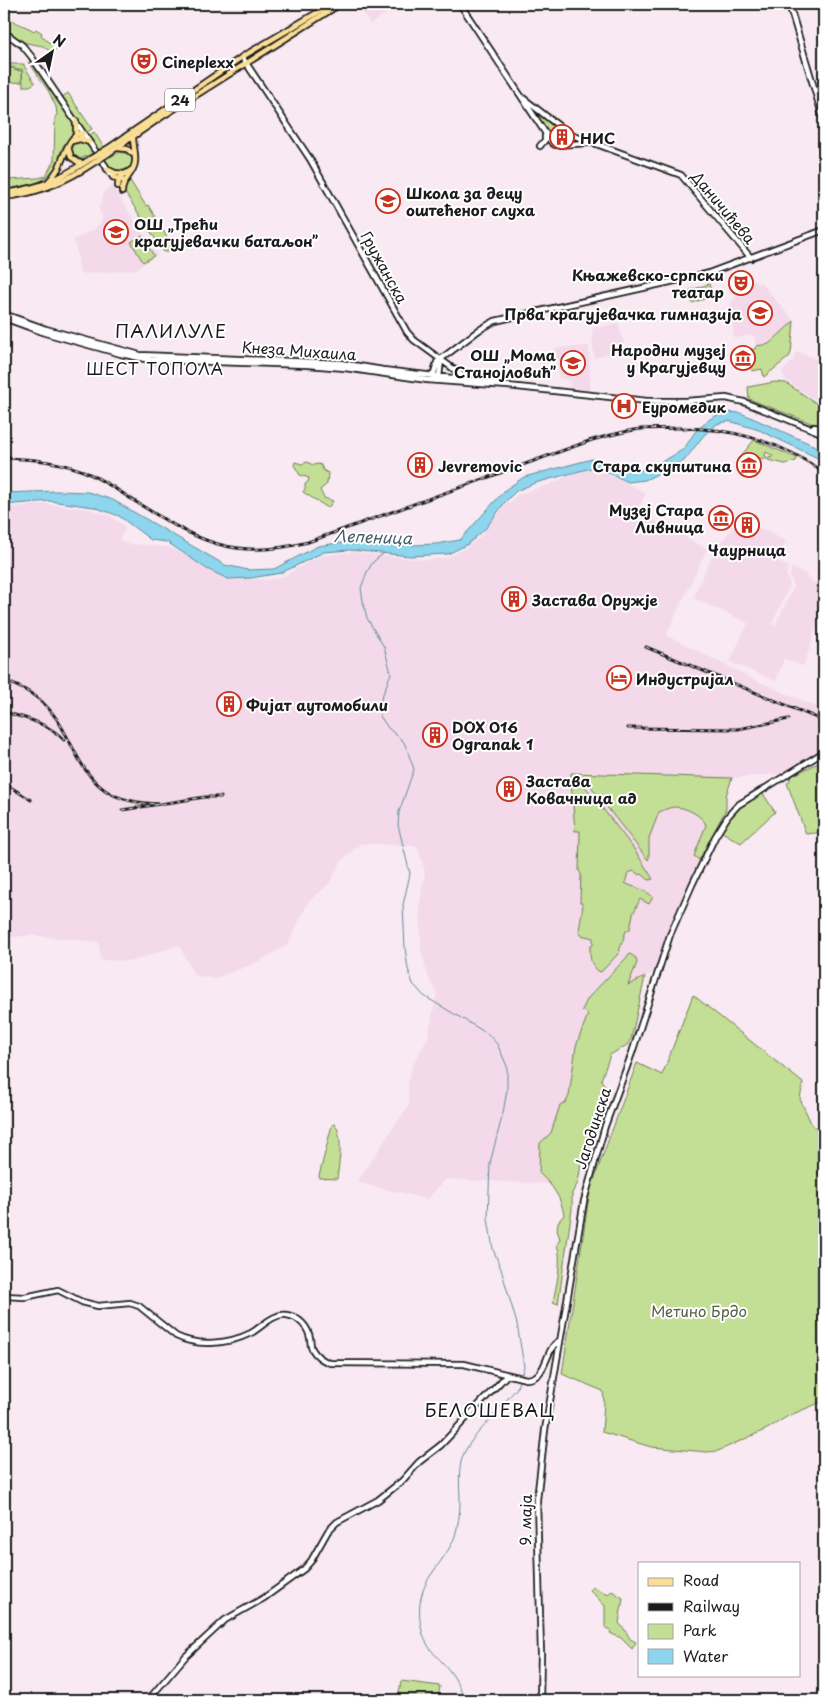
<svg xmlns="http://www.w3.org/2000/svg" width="828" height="1704" font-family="'Playpen Sans',sans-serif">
	<rect width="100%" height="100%" fill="#f8e9f2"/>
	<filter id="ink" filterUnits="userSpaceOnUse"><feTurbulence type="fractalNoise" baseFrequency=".02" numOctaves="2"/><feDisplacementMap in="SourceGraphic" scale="10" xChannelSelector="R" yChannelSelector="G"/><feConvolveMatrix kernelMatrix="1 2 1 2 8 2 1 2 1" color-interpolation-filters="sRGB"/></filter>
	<g filter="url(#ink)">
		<path fill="#f3d9e9" d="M 358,4 L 393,4 L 395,7 L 370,24 Z
			M 112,186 L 157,255 L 134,270 L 80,274 L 76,247 L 73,240 L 95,229 L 102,221 L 102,215 L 98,208 L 101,206 L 104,191 Z
			M 754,280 L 757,284 L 760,282 L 794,321 L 769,344 L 756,346 L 754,335 L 734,338 L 730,306 L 736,295 Z
			M 618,323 L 625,348 L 605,354 L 594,359 L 592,329 Z
			M 589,346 L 590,377 L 589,390 L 580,389 L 580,388 L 570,389 L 571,381 L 559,378 L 555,348 Z
			M 796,352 L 824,361 L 824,396 L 820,403 L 787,381 L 782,372 L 793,361 Z
			M 585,470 L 601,470 L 646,493 L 637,511 L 707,549 L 666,635 L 757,681 L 819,708 L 824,726 L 824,755 L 797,772 L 732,778 L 715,837 L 678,915 L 659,970 L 595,1002 L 551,1184 L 446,1179 L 427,1199 L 357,1182 L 409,1105 L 408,1084 L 412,1067 L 428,1038 L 437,993 L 429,979 L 421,949 L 420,903 L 425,872 L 417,846 L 361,843 L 342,860 L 329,884 L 308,902 L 288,944 L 258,962 L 213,979 L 194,975 L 179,945 L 132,961 L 101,960 L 99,942 L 31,935 L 4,938 L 4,508 L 46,504 L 89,509 L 110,516 L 125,526 L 125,529 L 119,540 L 127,544 L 168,547 L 231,577 L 267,580 L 283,577 L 308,562 L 322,556 L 352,552 L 424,560 L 447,558 L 468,547 L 481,536 L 506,502 L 512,502 L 516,495 L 549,485 L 570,475 Z
			M 743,516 L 758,528 L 786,541 L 777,561 L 788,567 L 786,574 L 790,585 L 772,624 L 775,626 L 793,589 L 793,582 L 790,576 L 792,568 L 807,575 L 806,578 L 824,587 L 824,597 L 810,648 L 803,666 L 784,659 L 776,681 L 730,662 L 748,623 L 693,598 L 715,549 Z"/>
		<path fill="#c3de95" stroke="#707d58" d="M 4,11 C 8,22 25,25 34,31 L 36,29 L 42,33 L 41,35 L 49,43 L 51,41 L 56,49 L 51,52 L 43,46 L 21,42 L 4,30 Z
			M 30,61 L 32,61 C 44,78 68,107 73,126 C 75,134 67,140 63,146 C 60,152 59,158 57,164 C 46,185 25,187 4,189 L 4,183 L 7,183 L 7,180 L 38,178 L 46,176 L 54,160 L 55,118 L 57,114 L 56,107 L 49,92 L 31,65 L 28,63 Z
			M 7,64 L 24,64 L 24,66 L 35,83 L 30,86 L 23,86 L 22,69 L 14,70 L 22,71 L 22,82 L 6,83 L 6,68 L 15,68 L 7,67 Z
			M 68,93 L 92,129 L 86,133 L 62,97 Z
			M 534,112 L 536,112 L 562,134 L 579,142 L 573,142 L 571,139 L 554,140 L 541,124 Z
			M 94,132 L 110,157 L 120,152 L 128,154 L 132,159 C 132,164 131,167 127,169 C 109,178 96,148 88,136 Z
			M 78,142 L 86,144 L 93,153 L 80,159 C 74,159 72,155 70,150 L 74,143 Z
			M 130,175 L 129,179 L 146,206 L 148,205 L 171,244 L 173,243 L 172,249 L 167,252 L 164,252 L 125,193 L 124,187 Z
			M 142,236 L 154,256 L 143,262 L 131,242 Z
			M 709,284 L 713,296 L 692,303 L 688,291 Z
			M 794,321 L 791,353 L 789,357 L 764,377 L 762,369 L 752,371 L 749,351 L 756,348 L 756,346 L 769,344 Z
			M 775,382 L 786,383 L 822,407 L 824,409 L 824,426 L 816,425 L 749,399 L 748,387 Z
			M 754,440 L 797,458 L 796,461 L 785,464 L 768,460 L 768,457 L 771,458 L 773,456 L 766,452 L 765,456 L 767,457 L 767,459 L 761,458 L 757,466 L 745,457 L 741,462 L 745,466 L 743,469 L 738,465 L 740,462 L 738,460 Z
			M 295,462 L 302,464 L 307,462 L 313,465 L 318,464 L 321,465 L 323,470 L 328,473 L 327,484 L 320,490 L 324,498 L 333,501 L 328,508 L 303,492 L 305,489 L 305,484 L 308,482 L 309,478 L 300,475 L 294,465 Z
			M 824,760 L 824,832 L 806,834 L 787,783 L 790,781 L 790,777 Z
			M 571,773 L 732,778 L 726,796 L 726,809 L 699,860 L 694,856 L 706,825 C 702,815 685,807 675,807 C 670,807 664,810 659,812 L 649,838 L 649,858 L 648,860 L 586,780 L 582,778 L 571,776 Z
			M 571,780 L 580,782 L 590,792 L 634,849 L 653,879 L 649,880 L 642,874 L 639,875 L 634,871 L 628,873 L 625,883 C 636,889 642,887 653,897 L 649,904 L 640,899 L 633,914 L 630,929 L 626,931 L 618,954 L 602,971 L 600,972 C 590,966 590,958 590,947 L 593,945 L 593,938 L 581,935 L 579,931 L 583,904 L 580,902 L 581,874 L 579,871 L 580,831 L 575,831 Z
			M 762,792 L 775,812 L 741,843 L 722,832 L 735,810 Z
			M 630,954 L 636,958 L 637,963 L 628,985 L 645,977 L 631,1039 L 627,1045 L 610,1055 L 601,1080 L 606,1087 L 608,1095 L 587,1156 L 581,1164 L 578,1183 L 572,1193 L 572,1209 L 558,1304 L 553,1302 C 556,1286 563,1260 557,1245 L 560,1239 L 557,1230 L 558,1222 L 564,1215 C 561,1197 553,1186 539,1173 L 540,1143 L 551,1133 L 560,1105 L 566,1102 L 569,1096 L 576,1046 L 588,1014 L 582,1010 L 588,998 Z
			M 693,995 L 803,1083 L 800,1099 L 812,1125 L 824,1133 L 824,1401 L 788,1416 L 767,1429 L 718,1451 L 707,1452 L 651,1447 L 602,1432 L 604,1402 L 603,1391 L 562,1374 L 590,1190 L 637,1063 L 662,1075 Z
			M 335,1124 C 344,1139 339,1162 337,1179 L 320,1178 L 319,1176 L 332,1125 Z
			M 592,1587 L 608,1594 L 612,1591 L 623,1598 L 619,1623 L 625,1630 L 630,1639 L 636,1642 L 632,1649 L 621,1638 L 610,1633 L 611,1630 L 605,1627 L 605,1606 L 590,1590 Z
			M 401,1681 L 440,1686 L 438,1700 L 398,1700 Z"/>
		<path fill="#8dd6ee" stroke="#608c9a" d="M 723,412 L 741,413 L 815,446 L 824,451 L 824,461 L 759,430 L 729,421 L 717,424 L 704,435 L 684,461 L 645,480 L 628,482 L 603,470 L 591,468 L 535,483 L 516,491 L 505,502 L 486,528 L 468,544 L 448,554 L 410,556 L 350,550 L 324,552 L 281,573 L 251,578 L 228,579 L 207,569 L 167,542 L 151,540 L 119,516 L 94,507 L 50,501 L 4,505 L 4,493 L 57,491 L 88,492 L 113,500 L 225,565 L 248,570 L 274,569 L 318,546 L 338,543 L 391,546 L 436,544 L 460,540 L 505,490 L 524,477 L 592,459 L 623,470 L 641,470 L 667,459 L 684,449 L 695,432 L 710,419 Z"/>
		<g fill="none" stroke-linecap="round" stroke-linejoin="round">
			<path stroke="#608c9a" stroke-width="1" d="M 384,553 L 373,562 L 367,572 L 361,588 L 363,601 L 367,618 L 384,647 L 391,673 L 380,702 L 380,716 L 388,728 L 404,742 L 414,769 L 399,812 L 398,825 L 410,874 L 403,905 L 405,948 L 408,969 L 413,984 L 424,996 L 488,1034 L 497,1044 L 507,1066 L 507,1090 L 503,1113 L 490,1163 L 488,1219 L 493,1249 L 501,1269 L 517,1324 L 524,1366 L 521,1377
				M 464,1700 C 461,1689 456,1679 449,1670 C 436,1654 425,1649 421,1626 C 417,1607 421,1588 433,1572 C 441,1560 450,1550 455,1536 C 458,1526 460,1513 460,1502 C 460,1486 457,1469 464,1453 C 471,1439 482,1429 492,1417 C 500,1408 508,1398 517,1388 L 519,1380"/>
			<defs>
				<path id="secondary" d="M 460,4 L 552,143 L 555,145 L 590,143
					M 789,4 L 824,121
					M 4,32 L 22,45 L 31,56 L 113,177
					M 242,57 L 310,159 L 407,332 L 414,340 L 466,378
					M 523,98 L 569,134 L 681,175 L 751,258
					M 540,146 L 545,140 L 545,136
					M 4,314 L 46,329 L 140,355 L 340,363 L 383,370 L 504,384
					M 4,318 L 45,333 L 121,354 L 150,360 L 308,365 L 345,368 L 427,380 L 508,386 L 647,401 L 686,401 L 726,398 L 744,402 L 824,434
					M 433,377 L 437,362 L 479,330 L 495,321 L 706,274 L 824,230
					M 439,377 L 441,360
					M 813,427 L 824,428
					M 824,467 L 823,472 L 824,478
					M 4,1296 L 25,1297 L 58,1290 L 82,1302 L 98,1306 L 130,1303 L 139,1306 L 176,1336 C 198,1347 229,1344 251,1333 C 262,1327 273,1313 287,1315 C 299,1317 308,1327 310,1338 C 311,1342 310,1346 312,1349 C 316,1356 324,1361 330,1363 L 464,1364 L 526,1379 C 548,1379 544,1349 559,1341
					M 148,1700 L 185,1657 L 225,1620 L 264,1598 L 304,1569 L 311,1561 L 328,1531 L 337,1522 L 378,1500 L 402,1481 L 419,1462 L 441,1445 L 507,1375
					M 540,1700 L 541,1654 L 537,1500 L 545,1430 L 584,1201 L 605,1126 L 632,1053 L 670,935 L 692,885 L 715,837 L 728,816 L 738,805 L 824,752"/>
				<path id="primary" d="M 76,121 L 76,134
					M 80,139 L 89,142
					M 72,141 L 80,139 L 83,133
					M 68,147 L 71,157 L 78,162 L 83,164
					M 118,148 L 127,149 L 133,154
					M 107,149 L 242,57 L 332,4
					M 109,153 L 166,114 L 340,4
					M 107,169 L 115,173 L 125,174
					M 113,177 L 122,180
					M 48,182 C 52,178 55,174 58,169 C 64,158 69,133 83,133
					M 118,186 C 118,177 124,175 131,170
					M 122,192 C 122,179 134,174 135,162 C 136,154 133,145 133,137
					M 4,193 C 43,188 59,179 92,158
					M 4,197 C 38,194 67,181 95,162"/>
			</defs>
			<use href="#secondary" stroke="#1c1c1c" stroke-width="8"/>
			<use href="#primary" stroke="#1c1c1c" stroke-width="8"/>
			<use href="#secondary" stroke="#fff" stroke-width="4.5"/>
			<use href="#primary" stroke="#fbde96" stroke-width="4.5"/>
			<defs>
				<path id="rail" d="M 4,458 C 31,459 57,461 83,471 C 102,479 119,491 136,502 C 198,541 232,561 308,542 L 592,440 C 608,436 624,431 641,429 C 652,428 664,429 676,428 C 728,427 782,441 824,473
					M 646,647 L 824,721
					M 4,681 C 19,686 35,694 46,706 C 71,731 75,769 105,790 C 122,802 144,804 164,804
					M 4,712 C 25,718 48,723 64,740
					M 628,728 L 738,729 L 789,719
					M 4,783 L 31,800
					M 122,810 L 205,797 L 221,797"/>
			</defs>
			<use href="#rail" stroke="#1c1c1c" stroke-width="3"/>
			<use href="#rail" stroke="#fff" stroke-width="1" stroke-dasharray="4" stroke-linecap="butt"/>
			<defs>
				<path id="primary-bridge" d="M 92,158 L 107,149
					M 95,162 L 109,153"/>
			</defs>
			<use href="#primary-bridge" stroke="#1c1c1c" stroke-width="8" stroke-linecap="butt"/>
			<use href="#primary-bridge" stroke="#fbde96" stroke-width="4.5"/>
		</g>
	</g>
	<defs>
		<symbol id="theatre-ring" viewBox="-11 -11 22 22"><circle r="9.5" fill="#fff" stroke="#c8321e" stroke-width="1.5"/><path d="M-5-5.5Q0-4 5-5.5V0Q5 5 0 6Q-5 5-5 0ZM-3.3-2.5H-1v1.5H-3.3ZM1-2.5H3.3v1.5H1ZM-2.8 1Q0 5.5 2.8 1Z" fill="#c8321e"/></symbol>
		<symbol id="building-ring" viewBox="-11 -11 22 22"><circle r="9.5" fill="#fff" stroke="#c8321e" stroke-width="1.5"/><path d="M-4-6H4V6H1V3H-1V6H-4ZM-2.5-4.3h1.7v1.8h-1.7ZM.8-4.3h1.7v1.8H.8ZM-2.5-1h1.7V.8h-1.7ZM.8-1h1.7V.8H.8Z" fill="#c8321e"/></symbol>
		<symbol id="school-ring" viewBox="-11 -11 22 22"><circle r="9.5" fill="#fff" stroke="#c8321e" stroke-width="1.5"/><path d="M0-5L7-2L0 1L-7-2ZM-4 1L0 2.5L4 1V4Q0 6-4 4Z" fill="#c8321e"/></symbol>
		<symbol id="museum-ring" viewBox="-11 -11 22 22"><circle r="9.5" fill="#fff" stroke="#c8321e" stroke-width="1.5"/><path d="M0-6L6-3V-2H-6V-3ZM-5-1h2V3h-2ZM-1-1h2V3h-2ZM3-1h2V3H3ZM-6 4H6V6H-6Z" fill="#c8321e"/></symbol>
		<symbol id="hospital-ring" viewBox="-11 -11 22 22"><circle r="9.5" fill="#fff" stroke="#c8321e" stroke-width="1.5"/><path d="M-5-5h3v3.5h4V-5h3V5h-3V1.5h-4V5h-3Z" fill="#c8321e"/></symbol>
		<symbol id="hotel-ring" viewBox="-11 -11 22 22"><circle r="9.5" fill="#fff" stroke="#c8321e" stroke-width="1.5"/><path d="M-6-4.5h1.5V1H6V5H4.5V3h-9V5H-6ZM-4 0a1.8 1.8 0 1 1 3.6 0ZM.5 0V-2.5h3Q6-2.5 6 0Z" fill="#c8321e"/></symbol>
	</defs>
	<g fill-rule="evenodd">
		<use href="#theatre-ring" x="130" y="47" width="28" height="28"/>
		<use href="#building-ring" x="548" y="123" width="28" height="28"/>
		<use href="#school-ring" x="374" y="187" width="28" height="28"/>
		<use href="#school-ring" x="102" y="218" width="28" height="28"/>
		<use href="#theatre-ring" x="727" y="269" width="28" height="28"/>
		<use href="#school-ring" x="746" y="299" width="28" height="28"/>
		<use href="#museum-ring" x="729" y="344" width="28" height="28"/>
		<use href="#school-ring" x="559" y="349" width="28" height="28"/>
		<use href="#hospital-ring" x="610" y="392" width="28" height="28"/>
		<use href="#building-ring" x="406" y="451" width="28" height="28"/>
		<use href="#museum-ring" x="735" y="451" width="28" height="28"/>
		<use href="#museum-ring" x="707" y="504" width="28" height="28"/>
		<use href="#building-ring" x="733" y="511" width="28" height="28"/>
		<use href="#building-ring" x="500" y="585" width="28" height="28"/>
		<use href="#hotel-ring" x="605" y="664" width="28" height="28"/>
		<use href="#building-ring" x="215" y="690" width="28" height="28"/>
		<use href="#building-ring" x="421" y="721" width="28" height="28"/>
		<use href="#building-ring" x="495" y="775" width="28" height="28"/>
	</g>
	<g text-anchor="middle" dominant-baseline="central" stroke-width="4" stroke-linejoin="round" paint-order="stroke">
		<rect fill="#fff" stroke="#606060" stroke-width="1" x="165" y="88.5" width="30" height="23" rx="4"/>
		<g font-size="14" font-weight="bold" fill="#1c1c1c">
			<text x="180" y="100">24</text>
		</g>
		<g font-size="15" font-weight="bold" fill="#1c1c1c" stroke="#fff" text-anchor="start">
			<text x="162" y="61">Cineplexx</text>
			<text x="580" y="137">НИС</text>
			<text x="406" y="192">Школа за децу<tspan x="406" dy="17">оштећеног слуха</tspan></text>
			<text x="134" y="223">ОШ „Трећи<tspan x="134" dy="17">крагујевачки батаљон”</tspan></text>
			<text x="724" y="274" text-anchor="end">Књажевско-српски<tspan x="724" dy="17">театар</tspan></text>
			<text x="742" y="313" text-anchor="end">Прва крагујевачка гимназија</text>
			<text x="726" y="349" text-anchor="end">Народни музеј<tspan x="726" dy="17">у Крагујевцу</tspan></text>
			<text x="556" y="354" text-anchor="end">ОШ „Мома<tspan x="556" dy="17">Станојловић”</tspan></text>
			<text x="642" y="406">Еуромедик</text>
			<text x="438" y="465">Jevremovic</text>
			<text x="732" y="465" text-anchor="end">Стара скупштина</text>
			<text x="704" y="509" text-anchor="end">Музеј Стара<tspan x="704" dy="17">Ливница</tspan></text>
			<text x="747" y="549" text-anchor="middle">Чаурница</text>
			<text x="532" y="599">Застава Оружје</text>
			<text x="636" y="678">Индустријал</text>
			<text x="246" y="704">Фијат аутомобили</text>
			<text x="452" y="726">DOX 016<tspan x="452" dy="17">Ogranak 1</tspan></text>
			<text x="526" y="780">Застава<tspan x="526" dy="17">Ковачница ад</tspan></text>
		</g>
		<g font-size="15" fill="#1c1c1c" stroke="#fff">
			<text transform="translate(724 207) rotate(50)">Даничићева</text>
			<text transform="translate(385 267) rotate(61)">Гружанска</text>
			<text transform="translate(299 350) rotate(4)">Кнеза Михаила</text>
			<text transform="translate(592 1128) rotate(-72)">Јагодинска</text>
			<text transform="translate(525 1520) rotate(-89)">9. маја</text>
		</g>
		<g font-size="15" fill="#566046" stroke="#fff">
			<text x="699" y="1310">Метино Брдо</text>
		</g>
		<g font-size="16" letter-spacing="1" fill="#1c1c1c" stroke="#fff">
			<text x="155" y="368">ШЕСТ ТОПОЛА</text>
		</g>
		<g font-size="16" font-style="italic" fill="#445d66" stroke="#fff">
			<text transform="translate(373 536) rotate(2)">Лепеница</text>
		</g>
		<g font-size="18" letter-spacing="1" fill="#1c1c1c" stroke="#fff">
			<text x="171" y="330">ПАЛИЛУЛЕ</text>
			<text x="490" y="1409">БЕЛОШЕВАЦ</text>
		</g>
	</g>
	<rect width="828" height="1704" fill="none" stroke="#fff" stroke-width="20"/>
	<rect x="10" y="10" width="808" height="1684" fill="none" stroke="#1c1c1c" stroke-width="2" filter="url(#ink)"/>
	<rect x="638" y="1562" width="162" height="115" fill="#ffffff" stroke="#a4a4a4"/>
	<rect x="648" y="1578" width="25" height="8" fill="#fbde96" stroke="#a4a4a4"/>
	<text x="683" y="1586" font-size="15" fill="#1c1c1c">Road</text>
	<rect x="648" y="1603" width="25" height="8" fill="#1c1c1c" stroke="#a4a4a4"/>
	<text x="683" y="1612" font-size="15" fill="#1c1c1c">Railway</text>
	<rect x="648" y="1624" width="25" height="15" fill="#c3de95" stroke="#a4a4a4"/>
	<text x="683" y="1636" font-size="15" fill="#1c1c1c">Park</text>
	<rect x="648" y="1649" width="25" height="15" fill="#8dd6ee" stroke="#a4a4a4"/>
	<text x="683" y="1662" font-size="15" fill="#1c1c1c">Water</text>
	<g transform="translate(52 52) rotate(33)" stroke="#ffffff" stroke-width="4" paint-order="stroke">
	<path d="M0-4L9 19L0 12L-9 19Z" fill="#1c1c1c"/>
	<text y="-8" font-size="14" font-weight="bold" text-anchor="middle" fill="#1c1c1c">N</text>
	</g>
</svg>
